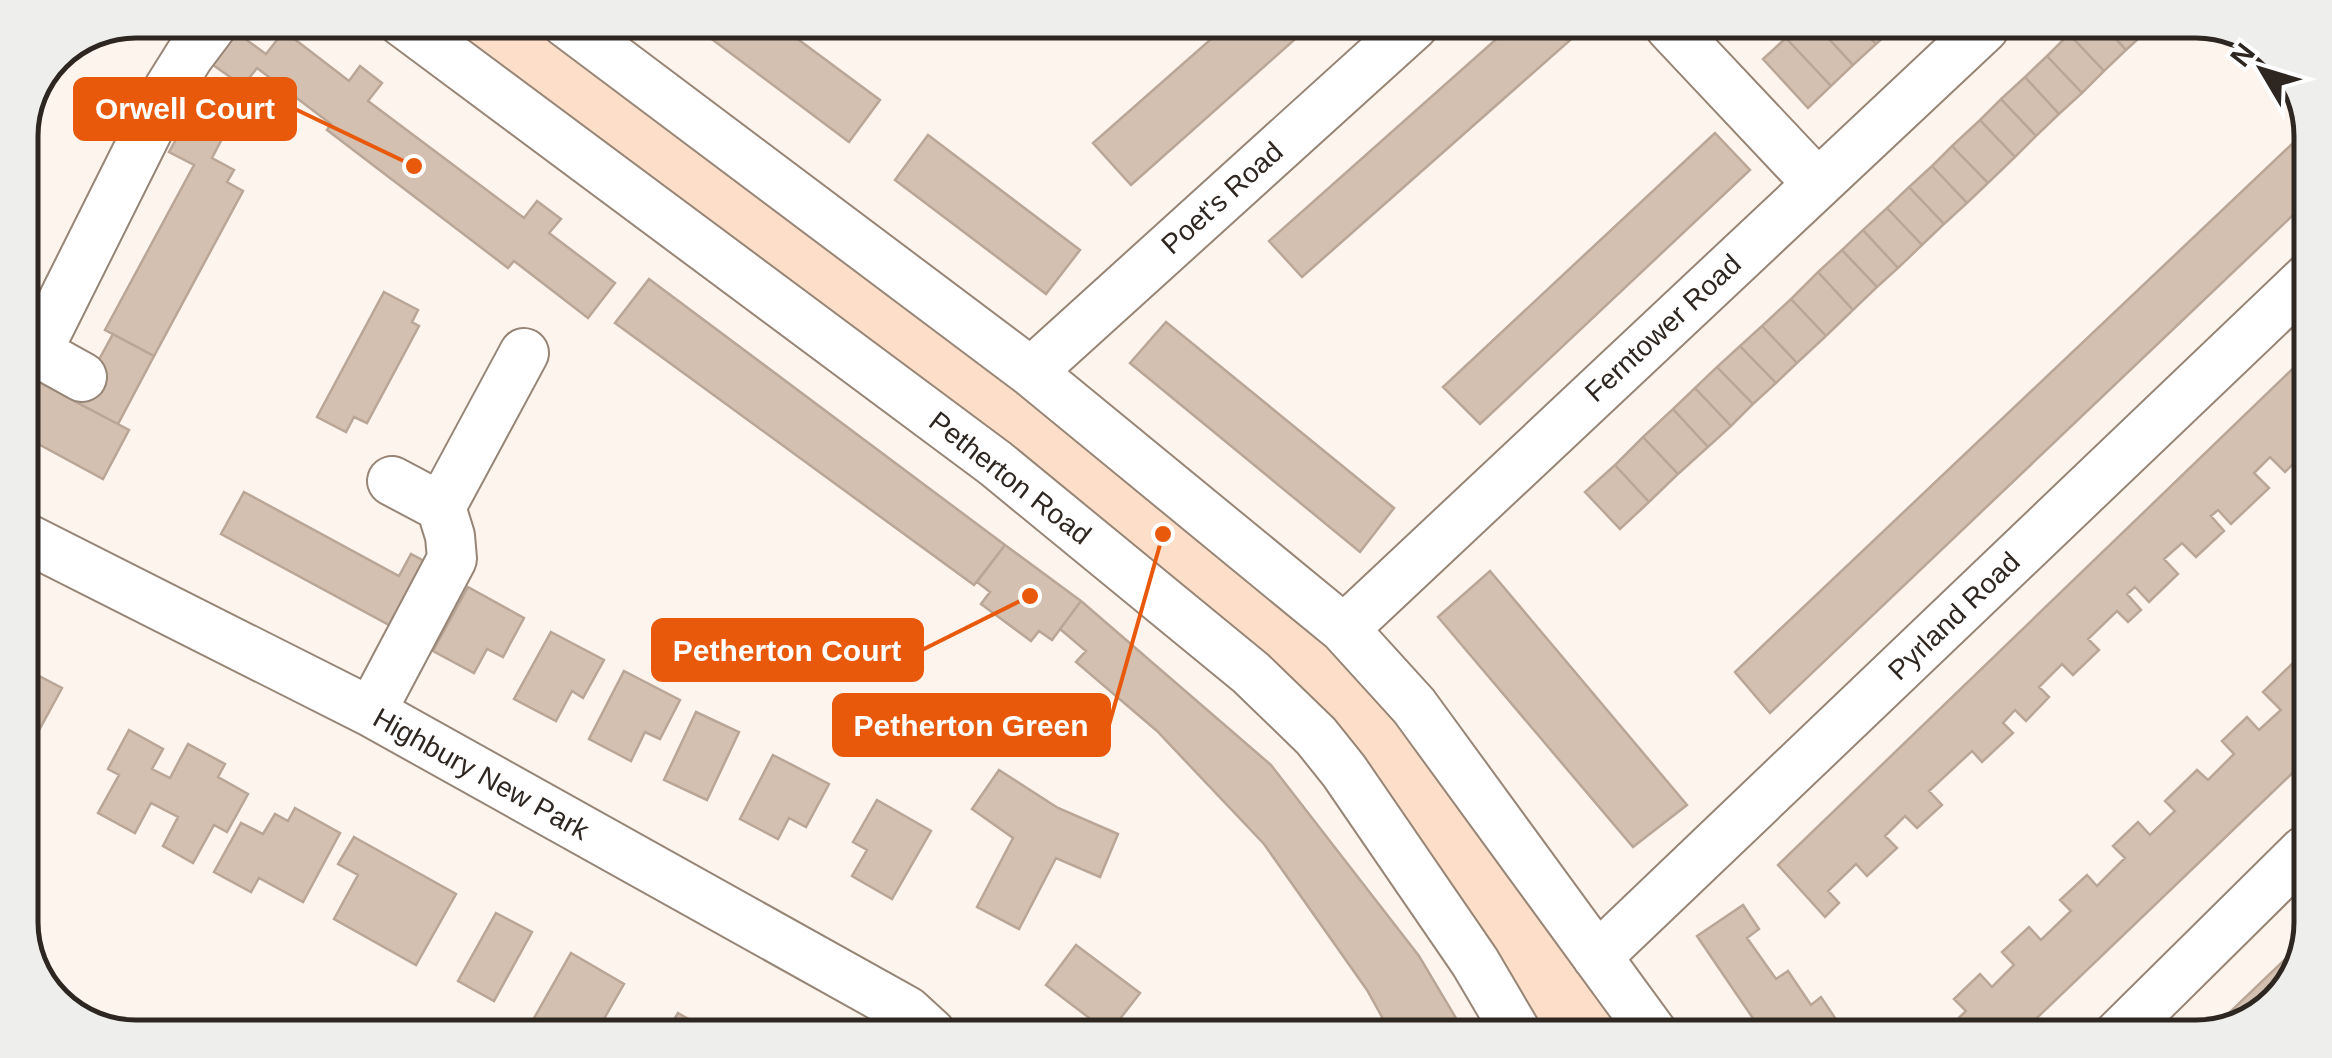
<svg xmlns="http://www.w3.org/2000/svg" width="2332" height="1058" font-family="Arial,sans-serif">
	<rect width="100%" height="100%" fill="#fdf4ee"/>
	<path fill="#fddfc9" d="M 440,21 L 543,22 L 936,318 L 1342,645 L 1640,1036 L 1533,1035 L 1406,829 Z"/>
	<path fill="#d4c0b1" stroke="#b9a697" stroke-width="2.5" d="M 689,22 L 776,23 L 880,100 L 849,142 Z
		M 1227,25 L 1311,25 L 1131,185 L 1093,143 Z
		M 1511,26 L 1586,26 L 1302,277 L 1269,241 Z
		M 1797,27 L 1818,27 L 1853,65 L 1831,86 L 1786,38 Z
		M 1818,27 L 1860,27 L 1876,44 L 1853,65 Z
		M 1860,27 L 1894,28 L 1876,44 Z
		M 2076,28 L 2106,28 L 2126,50 L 2104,71 L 2069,34 Z
		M 2106,28 L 2149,29 L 2126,50 Z
		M 284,31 L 349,81 L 360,66 L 382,83 L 368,101 L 524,218 L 537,201 L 561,219 L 549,233 L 615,283 L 588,318 L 514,261 L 508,268 L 327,130 L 331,124 L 257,68 L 243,86 L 213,65 L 237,33 L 266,54 Z
		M 2069,34 L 2104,71 L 2082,93 L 2047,56 Z
		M 1786,38 L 1831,86 L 1808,108 L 1763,59 Z
		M 2047,56 L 2082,93 L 2059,114 L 2025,77 Z
		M 2025,77 L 2059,114 L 2036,136 L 2001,99 Z
		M 42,81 L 48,85 L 20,133 L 20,129 Z
		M 2001,99 L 2036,136 L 2015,157 L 1980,120 Z
		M 189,116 L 224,135 L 212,158 L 234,170 L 227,182 L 243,191 L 154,356 L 105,330 L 194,165 L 169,152 Z
		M 1980,120 L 2015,157 L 1988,183 L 1952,146 Z
		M 2311,126 L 2311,198 L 1770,713 L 1735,672 Z
		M 1715,133 L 1750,170 L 1480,424 L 1443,387 Z
		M 928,135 L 1080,250 L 1046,294 L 895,180 Z
		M 1952,146 L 1988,183 L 1967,203 L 1932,166 Z
		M 1932,166 L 1967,203 L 1944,224 L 1909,187 Z
		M 1909,187 L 1944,224 L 1922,245 L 1887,208 Z
		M 1887,208 L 1922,245 L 1898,268 L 1863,230 Z
		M 1863,230 L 1898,268 L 1877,287 L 1842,250 Z
		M 1842,250 L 1877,287 L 1853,310 L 1818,272 Z
		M 1818,272 L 1853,310 L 1826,336 L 1791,299 Z
		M 649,279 L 1005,545 L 974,585 L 615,323 Z
		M 384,292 L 418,310 L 412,322 L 419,326 L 367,423 L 354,417 L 346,432 L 317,417 Z
		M 1791,299 L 1826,336 L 1797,363 L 1762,326 Z
		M 1166,322 L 1394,508 L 1360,552 L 1130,363 Z
		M 1762,326 L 1797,363 L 1776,383 L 1740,346 Z
		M 113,334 L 154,356 L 118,424 L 76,402 Z
		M 1740,346 L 1776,383 L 1753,404 L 1717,367 Z
		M 2309,353 L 2309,419 L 2302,425 L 2309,433 L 2308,449 L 2285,472 L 2270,457 L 2254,473 L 2269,488 L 2231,524 L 2218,510 L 2211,516 L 2224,531 L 2196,557 L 2182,543 L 2164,559 L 2178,574 L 2149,602 L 2135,587 L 2127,594 L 2141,610 L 2128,622 L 2117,611 L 2088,639 L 2099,650 L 2073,675 L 2062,664 L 2039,687 L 2049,697 L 2026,721 L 2015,710 L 2003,723 L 2013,733 L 1982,762 L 1972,751 L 1929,791 L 1942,805 L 1917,828 L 1905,816 L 1885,836 L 1897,848 L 1867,876 L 1856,864 L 1828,891 L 1839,903 L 1825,917 L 1778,865 Z
		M 1717,367 L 1753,404 L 1731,426 L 1695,388 Z
		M 20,372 L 129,430 L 103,479 L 20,434 Z
		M 1695,388 L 1731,426 L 1708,447 L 1673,409 Z
		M 1673,409 L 1708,447 L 1678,474 L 1643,437 Z
		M 1643,437 L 1678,474 L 1649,502 L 1615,465 Z
		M 1615,465 L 1649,502 L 1620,529 L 1585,492 Z
		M 244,492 L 399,576 L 411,554 L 426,562 L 391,626 L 221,534 Z
		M 1005,545 L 1081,601 L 1052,640 L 1039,631 L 1031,641 L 981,604 L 990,592 L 977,582 Z
		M 1490,571 L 1687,805 L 1633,847 L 1438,617 Z
		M 468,587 L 524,618 L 503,657 L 487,649 L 474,673 L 433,651 Z
		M 1081,601 L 1271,765 L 1419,956 L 1466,1035 L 1392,1035 L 1367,990 L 1264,844 L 1157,731 L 1076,662 L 1086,651 L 1060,629 Z
		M 551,632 L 604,660 L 583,698 L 572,691 L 556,721 L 514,699 Z
		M 2294,662 L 2306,674 L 2305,761 L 2017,1037 L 1939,1037 L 1966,1011 L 1954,999 L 1980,974 L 1992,987 L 2014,965 L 2002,952 L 2029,927 L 2041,940 L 2071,911 L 2060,900 L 2087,875 L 2097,886 L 2125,858 L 2113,846 L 2138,822 L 2150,835 L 2175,811 L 2165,801 L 2197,770 L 2208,780 L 2234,754 L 2222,741 L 2247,717 L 2259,730 L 2281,710 L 2263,692 Z
		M 20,666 L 62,688 L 32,743 L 20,736 Z
		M 624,671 L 680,700 L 660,739 L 645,732 L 631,761 L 589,739 Z
		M 696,712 L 739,732 L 707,800 L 664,780 Z
		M 129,730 L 163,749 L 152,769 L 170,778 L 188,744 L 225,764 L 218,777 L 248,794 L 227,832 L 214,825 L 193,863 L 163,846 L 178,817 L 151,803 L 135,833 L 98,813 L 119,775 L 108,769 Z
		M 773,755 L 829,784 L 806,827 L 789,818 L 778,839 L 740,819 Z
		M 999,770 L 1058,808 L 1118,834 L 1100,877 L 1056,858 L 1019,929 L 977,907 L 1013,838 L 972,809 Z
		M 877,800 L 931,831 L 892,899 L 852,876 L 867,850 L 853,842 Z
		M 295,808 L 340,833 L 303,902 L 259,878 L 251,892 L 214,872 L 241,823 L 263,834 L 275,814 L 288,821 Z
		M 354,837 L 456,894 L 416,965 L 334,919 L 358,875 L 338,864 Z
		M 1743,905 L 1759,929 L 1747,938 L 1776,979 L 1788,971 L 1811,1005 L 1821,997 L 1847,1036 L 1765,1036 L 1697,936 Z
		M 496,913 L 532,932 L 494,1001 L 458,981 Z
		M 1076,945 L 1140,993 L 1109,1033 L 1046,985 Z
		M 2299,946 L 2303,951 L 2303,967 L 2261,1018 L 2206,1035 Z
		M 571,953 L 624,984 L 597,1031 L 552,1031 L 533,1020 Z
		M 678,1013 L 711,1032 L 656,1031 L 659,1026 L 667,1031 Z"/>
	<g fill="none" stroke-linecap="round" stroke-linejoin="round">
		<defs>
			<path id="minor" d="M 401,21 L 995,463 L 1251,673 L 1316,736 L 1344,771 L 1475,962 L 1518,1035
				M 565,22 L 1031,372 L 1344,629 L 1414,706 L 1655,1036
				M 1670,27 L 1817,183
				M 20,343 L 37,352 L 169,88 L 189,56 L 216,20
				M 37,352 L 82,377
				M 1031,372 L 1414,25
				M 392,481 L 441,507
				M 20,535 L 371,712 L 907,1011 L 931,1033
				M 1344,629 L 1984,28
				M 371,712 L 452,559 L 450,536 L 441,507 L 524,353
				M 1597,957 L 2310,276
				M 2115,1038 L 2304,851"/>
		</defs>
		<use href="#minor" stroke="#978576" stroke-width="52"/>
		<use href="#minor" stroke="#fff" stroke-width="48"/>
	</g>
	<g text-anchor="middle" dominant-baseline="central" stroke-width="10" stroke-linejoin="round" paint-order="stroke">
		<g font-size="28" fill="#2e2620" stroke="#fff">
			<text transform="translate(1222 198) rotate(-42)">Poet's Road</text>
			<text transform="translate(1663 328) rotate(-43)">Ferntower Road</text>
			<text transform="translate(1010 478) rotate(38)">Petherton Road</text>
			<text transform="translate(1954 616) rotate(-44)">Pyrland Road</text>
			<text transform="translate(481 774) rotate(29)">Highbury New Park</text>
		</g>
	</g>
	<path d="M0 0H2332V1058H0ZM136 38H2196A98 98 0 0 1 2294 136V922A98 98 0 0 1 2196 1020H136A98 98 0 0 1 38 922V136A98 98 0 0 1 136 38Z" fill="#eeeeed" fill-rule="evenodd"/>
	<path fill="none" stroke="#2e2620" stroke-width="5" d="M136 38H2196A98 98 0 0 1 2294 136V922A98 98 0 0 1 2196 1020H136A98 98 0 0 1 38 922V136A98 98 0 0 1 136 38Z"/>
	<path fill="none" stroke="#e8590c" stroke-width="4" d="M414 166L295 109M1030 596L922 650M1163 534L1109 725"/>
	<g fill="#e8590c" stroke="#fff" stroke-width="4">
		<circle cx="414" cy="166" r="10"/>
		<circle cx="1030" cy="596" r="10"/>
		<circle cx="1163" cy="534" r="10"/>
	</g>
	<g fill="#e8590c" stroke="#e8590c" stroke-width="4">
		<rect x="75" y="79" width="220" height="60" rx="10"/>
		<rect x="653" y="620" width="269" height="60" rx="10"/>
		<rect x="834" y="695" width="275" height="60" rx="10"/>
	</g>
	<g font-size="30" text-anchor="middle" font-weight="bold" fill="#fff">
		<text x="185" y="119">Orwell Court</text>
		<text x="787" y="661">Petherton Court</text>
		<text x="971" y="736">Petherton Green</text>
	</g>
	<g transform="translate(2262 70) rotate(308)" stroke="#ffffff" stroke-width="8" paint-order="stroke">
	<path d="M0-8L18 38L0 25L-18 38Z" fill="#2e2620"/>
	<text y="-15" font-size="28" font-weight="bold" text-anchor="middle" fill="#2e2620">N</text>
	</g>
</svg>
